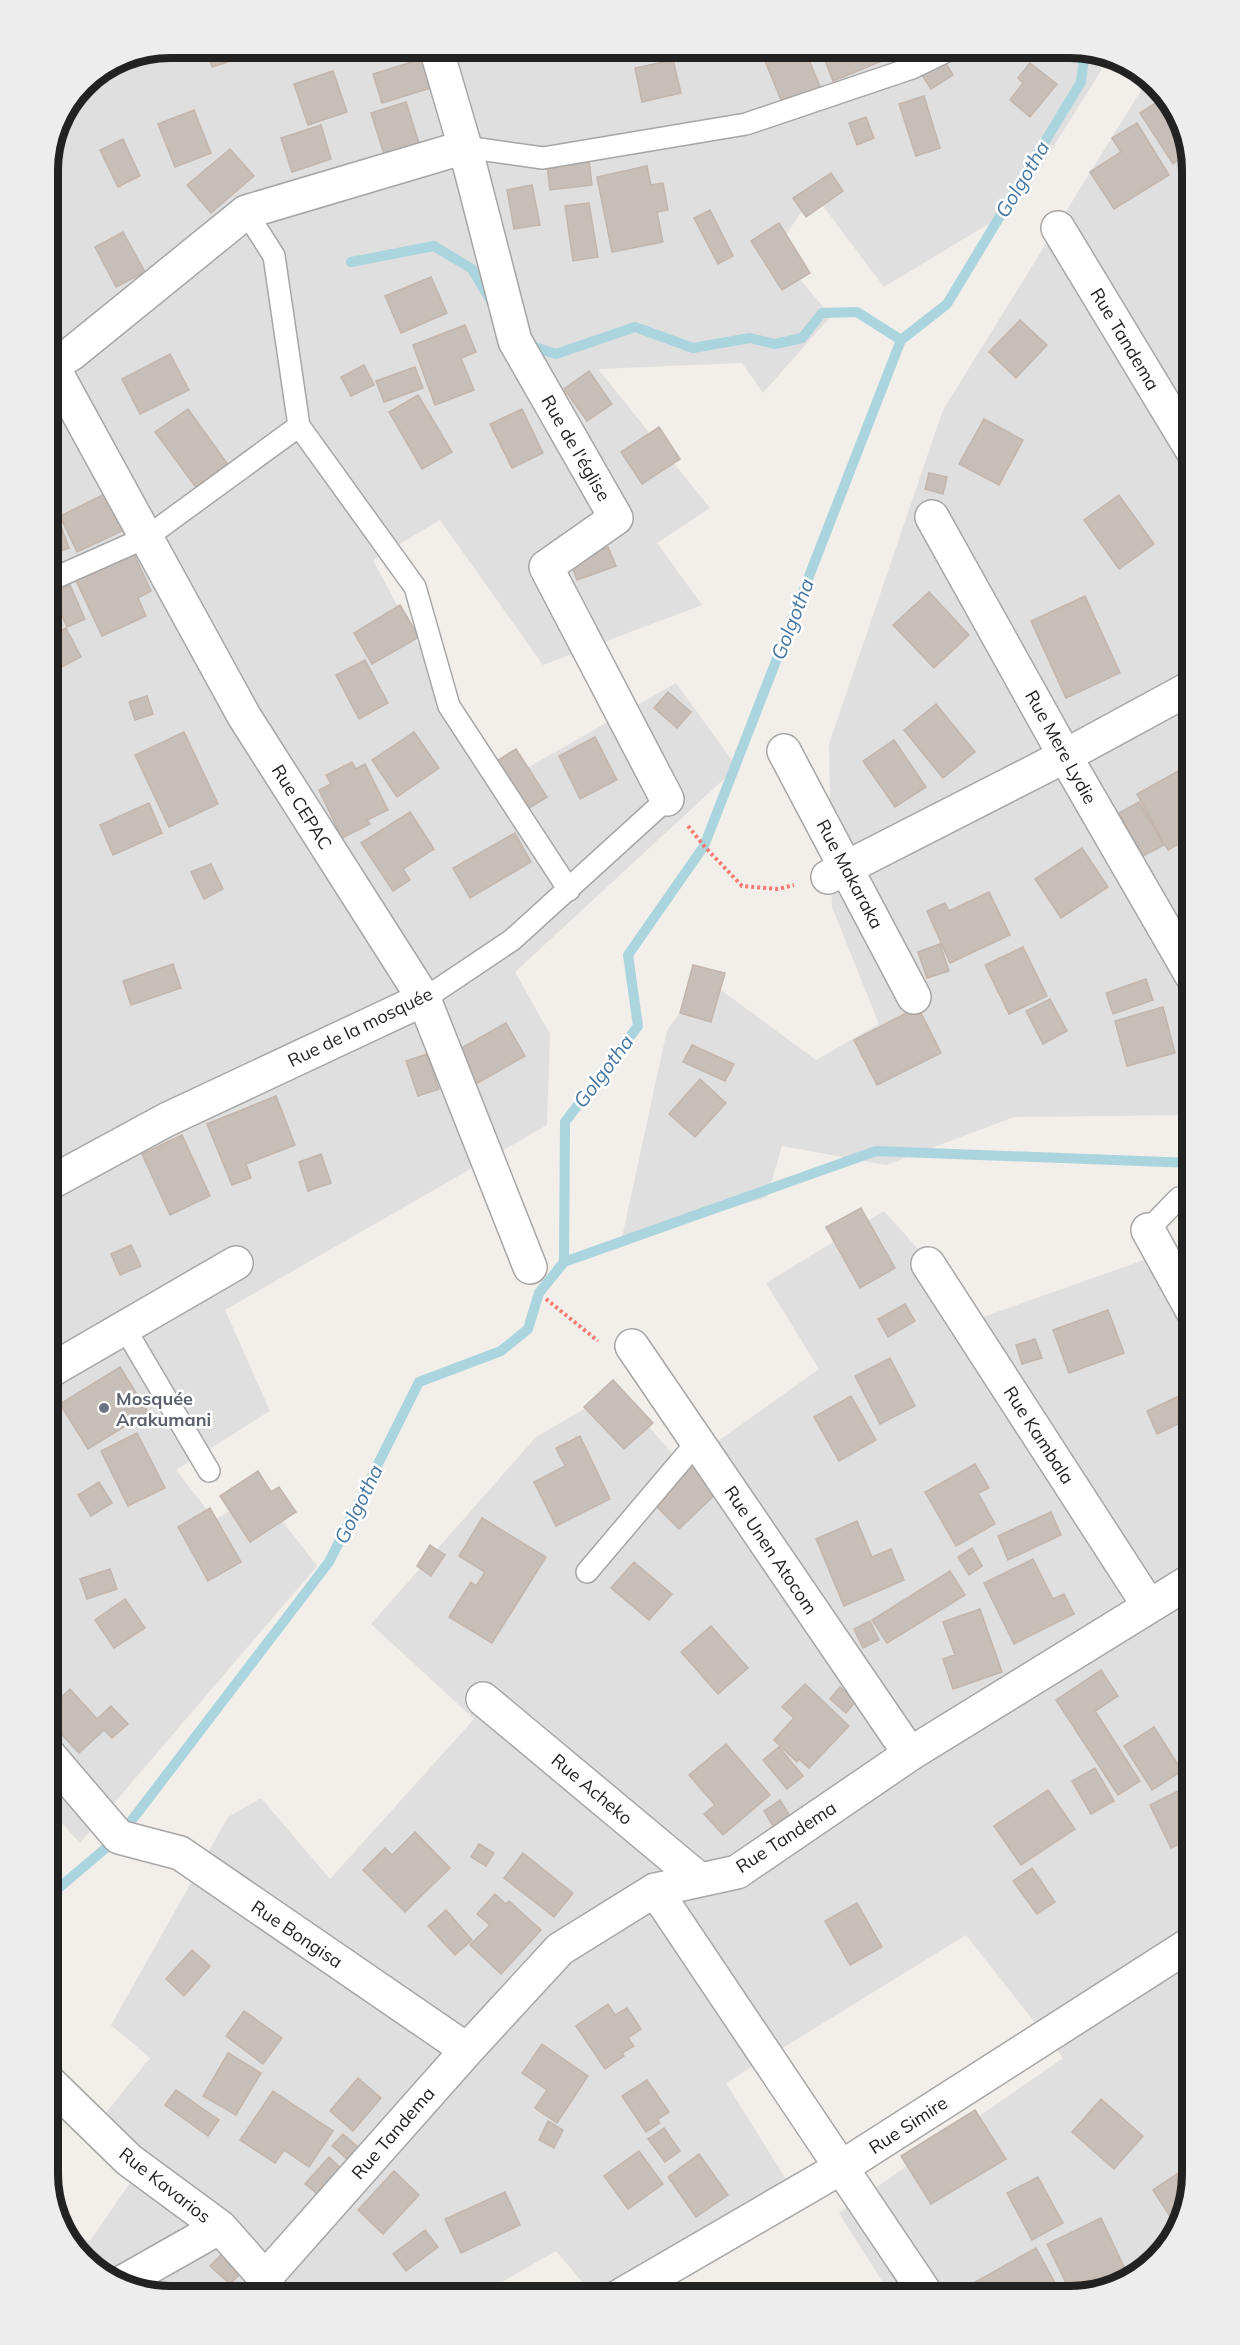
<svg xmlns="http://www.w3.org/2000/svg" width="1240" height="2345" font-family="Mulish,sans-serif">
	<rect width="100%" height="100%" fill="#f2eee9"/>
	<path fill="#e0dfdf" d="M 171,48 L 1078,48 L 1089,52 L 1102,69 L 1015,208 L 884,287 L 814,194 L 775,250 L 831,316 L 763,393 L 742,363 L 598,369 L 710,508 L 657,543 L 702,605 L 543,665 L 440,520 L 373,560 L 494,787 L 676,683 L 737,767 L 515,972 L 550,1034 L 547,1125 L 225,1310 L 270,1411 L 176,1470 L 215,1520 L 260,1492 L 317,1566 L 80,1843 L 48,1808 L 48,163 L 61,117 L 84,84 L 124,57 Z
		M 1148,79 L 1183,123 L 1192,171 L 1192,1115 L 1014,1117 L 886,1165 L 782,1146 L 767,1197 L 621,1242 L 667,1030 L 706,979 L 816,1060 L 879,1024 L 832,907 L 829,744 L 943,410 Z
		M 884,1211 L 980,1318 L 1192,1243 L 1192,2175 L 1171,2243 L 1117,2288 L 1069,2297 L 892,2297 L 839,2213 L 1063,2058 L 966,1935 L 726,2083 L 799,2200 L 649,2297 L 595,2297 L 556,2251 L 476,2297 L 163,2297 L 102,2276 L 65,2231 L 90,2241 L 132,2180 L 94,2128 L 150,2058 L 111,2025 L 228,1817 L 261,1798 L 330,1879 L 474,1719 L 371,1624 L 536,1437 L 617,1390 L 683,1466 L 819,1369 L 766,1283 Z"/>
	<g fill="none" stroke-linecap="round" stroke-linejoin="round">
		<path stroke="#aad4de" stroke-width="10" d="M 351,262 L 434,246 L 472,269 L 492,303
			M 525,344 L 556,354 L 635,327 L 693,348 L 750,338 L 775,344 L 802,338 L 822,313 L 857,312 L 901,340
			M 564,1262 L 876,1151 L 1192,1163
			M 48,1897 L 119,1837 L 329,1562 L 419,1382 L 501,1351 L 528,1329 L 539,1293 L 564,1262 L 565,1122 L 638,1026 L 628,955 L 704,846 L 901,340 L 947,304 L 1081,82 L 1085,51"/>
	</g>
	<path fill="#c7beb8" stroke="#c3b5ab" stroke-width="1.5" d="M 206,48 L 264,48 L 265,50 L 212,67 Z
		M 769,48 L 804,48 L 822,91 L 784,107 L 761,51 Z
		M 820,48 L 897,48 L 899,54 L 833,81 Z
		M 428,57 L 437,86 L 382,103 L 373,74 Z
		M 942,57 L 953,75 L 931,89 L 920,72 Z
		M 673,60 L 681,93 L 642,102 L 635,68 Z
		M 1030,63 L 1057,84 L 1030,117 L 1010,100 L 1023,83 L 1018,78 Z
		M 333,71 L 347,112 L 308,125 L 294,84 Z
		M 924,96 L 940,148 L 916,156 L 899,104 Z
		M 1163,98 L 1183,123 L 1188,153 L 1173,164 L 1140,113 Z
		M 406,102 L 420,146 L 385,157 L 371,113 Z
		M 194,110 L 211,153 L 175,167 L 158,124 Z
		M 866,117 L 874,138 L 857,145 L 849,123 Z
		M 1137,123 L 1169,175 L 1114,209 L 1090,172 L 1121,152 L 1112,138 Z
		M 321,125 L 331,159 L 292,172 L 281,138 Z
		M 123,139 L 140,176 L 118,187 L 100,150 Z
		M 230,149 L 254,176 L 211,213 L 187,185 Z
		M 589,161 L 592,185 L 550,190 L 547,166 Z
		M 647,166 L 651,185 L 663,183 L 668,210 L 657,212 L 663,242 L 612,252 L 597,177 Z
		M 831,173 L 843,191 L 806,217 L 793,198 Z
		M 532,185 L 540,225 L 514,229 L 507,190 Z
		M 589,203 L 598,257 L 573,261 L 565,206 Z
		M 710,210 L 733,256 L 718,264 L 694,218 Z
		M 779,223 L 810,273 L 782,290 L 751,241 Z
		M 123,232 L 145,272 L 116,287 L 95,247 Z
		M 431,277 L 447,313 L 401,333 L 385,296 Z
		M 1020,320 L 1047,345 L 1016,378 L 989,352 Z
		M 465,325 L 476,352 L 461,358 L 474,390 L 435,405 L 413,345 Z
		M 170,354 L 189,390 L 140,414 L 122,379 Z
		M 364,365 L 374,385 L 351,396 L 341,377 Z
		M 415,367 L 423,388 L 384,402 L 376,381 Z
		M 589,371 L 612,404 L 587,421 L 564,389 Z
		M 418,395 L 452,452 L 422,469 L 389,412 Z
		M 188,409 L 229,466 L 197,489 L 155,432 Z
		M 522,409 L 543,453 L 512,468 L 490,424 Z
		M 984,419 L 1023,440 L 999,485 L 959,464 Z
		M 659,427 L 680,459 L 642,484 L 621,452 Z
		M 929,473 L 947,477 L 943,494 L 925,489 Z
		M 115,489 L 133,526 L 77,552 L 60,516 Z
		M 1119,495 L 1154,544 L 1119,569 L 1084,520 Z
		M 59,521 L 69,548 L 53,554 L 48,542 L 48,525 Z
		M 608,547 L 616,566 L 577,580 L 570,561 Z
		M 132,550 L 151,591 L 138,598 L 146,616 L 102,636 L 74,576 Z
		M 70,585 L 85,619 L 67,627 L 52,593 Z
		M 929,592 L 969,635 L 934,668 L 893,625 Z
		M 1085,596 L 1120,673 L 1066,698 L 1031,621 Z
		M 400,605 L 419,637 L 372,664 L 354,633 Z
		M 66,628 L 81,657 L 48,674 L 48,637 Z
		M 365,660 L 388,703 L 359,719 L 336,675 Z
		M 668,692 L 691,712 L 677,728 L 654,708 Z
		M 147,696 L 153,714 L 135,720 L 129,702 Z
		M 936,704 L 975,752 L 943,778 L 904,730 Z
		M 184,732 L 218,804 L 169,827 L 135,755 Z
		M 414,732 L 439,768 L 397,797 L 372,760 Z
		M 595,737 L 617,780 L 580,799 L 559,756 Z
		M 894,740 L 926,787 L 895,807 L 863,761 Z
		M 516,749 L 547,797 L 523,812 L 492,764 Z
		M 352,762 L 356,769 L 365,764 L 388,810 L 367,820 L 370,824 L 342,838 L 319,790 L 331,784 L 326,775 Z
		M 1189,765 L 1192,771 L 1192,836 L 1168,850 L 1137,794 Z
		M 1139,802 L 1164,845 L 1143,856 L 1119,813 Z
		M 149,803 L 162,833 L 113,855 L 100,825 Z
		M 410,812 L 434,849 L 403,869 L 410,880 L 393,891 L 361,843 Z
		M 515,833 L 531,862 L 470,898 L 453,868 Z
		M 1082,848 L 1108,887 L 1061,918 L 1035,879 Z
		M 211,864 L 223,889 L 204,899 L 191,872 Z
		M 989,892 L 1010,935 L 950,963 L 927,911 L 945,903 L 949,911 Z
		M 940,944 L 949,971 L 927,978 L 918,952 Z
		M 1023,947 L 1047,996 L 1009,1014 L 985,965 Z
		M 173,964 L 181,988 L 131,1005 L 123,981 Z
		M 693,965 L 725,973 L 711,1022 L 680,1013 Z
		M 48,979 L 59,1015 L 48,1018 Z
		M 1146,979 L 1153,1000 L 1113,1014 L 1106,993 Z
		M 1050,999 L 1067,1031 L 1043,1044 L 1026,1011 Z
		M 918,1007 L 941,1053 L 877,1085 L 854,1040 Z
		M 1163,1007 L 1175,1053 L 1127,1066 L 1115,1021 Z
		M 506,1023 L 525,1056 L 476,1084 L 458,1050 Z
		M 692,1045 L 734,1064 L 725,1081 L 683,1062 Z
		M 427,1054 L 439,1089 L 418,1096 L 406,1061 Z
		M 700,1079 L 726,1103 L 695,1137 L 669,1114 Z
		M 276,1096 L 295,1145 L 246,1164 L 251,1178 L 232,1185 L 207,1124 Z
		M 182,1135 L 210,1196 L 170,1215 L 142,1154 Z
		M 321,1154 L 331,1183 L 308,1191 L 299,1162 Z
		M 861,1208 L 895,1268 L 860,1288 L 826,1227 Z
		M 131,1245 L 141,1266 L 120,1275 L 111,1254 Z
		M 905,1304 L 915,1321 L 888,1337 L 878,1319 Z
		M 1108,1310 L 1124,1353 L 1069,1373 L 1053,1330 Z
		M 1035,1339 L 1042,1358 L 1022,1364 L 1016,1345 Z
		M 890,1358 L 915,1406 L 880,1424 L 855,1376 Z
		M 120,1367 L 148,1412 L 88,1449 L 60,1404 Z
		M 613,1380 L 653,1423 L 624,1449 L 584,1407 Z
		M 1181,1395 L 1191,1418 L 1157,1434 L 1147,1411 Z
		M 851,1396 L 876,1440 L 839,1461 L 814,1417 Z
		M 137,1433 L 165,1488 L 128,1506 L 101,1451 Z
		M 580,1436 L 610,1499 L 556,1526 L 534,1482 L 565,1466 L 556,1448 Z
		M 695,1460 L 722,1488 L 679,1529 L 652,1502 Z
		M 975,1464 L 989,1488 L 978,1493 L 995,1524 L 956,1546 L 925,1492 Z
		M 258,1471 L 271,1492 L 279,1487 L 296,1512 L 250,1542 L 220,1496 Z
		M 99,1482 L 112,1503 L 91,1516 L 78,1495 Z
		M 210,1508 L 241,1562 L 208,1581 L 178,1527 Z
		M 1051,1512 L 1061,1535 L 1008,1560 L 998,1536 Z
		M 482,1518 L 546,1557 L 492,1643 L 449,1617 L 471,1582 L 476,1586 L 485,1572 L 459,1556 Z
		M 857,1521 L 872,1557 L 891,1549 L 904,1580 L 844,1606 L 816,1539 Z
		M 430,1545 L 445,1555 L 431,1576 L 417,1566 Z
		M 972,1548 L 982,1566 L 969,1575 L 958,1557 Z
		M 1033,1559 L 1053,1599 L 1064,1594 L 1074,1614 L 1014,1644 L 984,1583 Z
		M 634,1562 L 672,1594 L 649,1620 L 611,1588 Z
		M 110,1569 L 117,1589 L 87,1599 L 80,1579 Z
		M 950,1571 L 965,1595 L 887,1643 L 872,1620 Z
		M 125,1599 L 145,1628 L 114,1648 L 95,1620 Z
		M 980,1609 L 1002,1672 L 953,1689 L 943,1659 L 955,1655 L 943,1622 Z
		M 870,1621 L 879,1640 L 863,1648 L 854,1629 Z
		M 711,1626 L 748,1668 L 718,1694 L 681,1652 Z
		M 48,1635 L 58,1657 L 48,1662 Z
		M 1101,1670 L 1118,1696 L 1095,1711 L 1140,1781 L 1118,1795 L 1056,1700 Z
		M 805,1684 L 849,1726 L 809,1768 L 799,1759 L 797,1762 L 774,1740 L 794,1718 L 782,1707 Z
		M 840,1687 L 856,1701 L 846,1713 L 830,1699 Z
		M 70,1689 L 97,1719 L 111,1706 L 128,1724 L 112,1738 L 104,1730 L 79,1753 L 48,1720 L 48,1710 Z
		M 1154,1727 L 1182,1771 L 1152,1790 L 1124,1746 Z
		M 726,1744 L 770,1795 L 723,1835 L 704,1814 L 715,1805 L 689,1775 Z
		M 779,1747 L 803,1776 L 787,1789 L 763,1760 Z
		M 1095,1768 L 1114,1801 L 1091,1814 L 1072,1781 Z
		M 1192,1784 L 1192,1838 L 1171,1848 L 1150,1805 Z
		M 1048,1790 L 1075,1829 L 1021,1865 L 994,1826 Z
		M 780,1800 L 790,1816 L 773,1826 L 764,1811 Z
		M 415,1832 L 450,1868 L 405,1912 L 363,1870 L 385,1848 L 392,1855 Z
		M 479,1844 L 494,1853 L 486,1866 L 471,1857 Z
		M 523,1853 L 573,1893 L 554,1917 L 504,1878 Z
		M 1032,1868 L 1055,1902 L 1037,1914 L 1013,1881 Z
		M 495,1894 L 506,1904 L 509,1901 L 541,1930 L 501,1974 L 470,1945 L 490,1925 L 477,1914 Z
		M 857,1903 L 882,1947 L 850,1965 L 825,1921 Z
		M 446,1910 L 472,1940 L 455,1955 L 428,1926 Z
		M 192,1950 L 210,1966 L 184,1996 L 166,1979 Z
		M 608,2004 L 615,2015 L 627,2008 L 641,2029 L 628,2038 L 634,2046 L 622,2053 L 624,2056 L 605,2069 L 576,2026 Z
		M 244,2011 L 282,2038 L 263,2064 L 226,2036 Z
		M 542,2044 L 588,2076 L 557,2123 L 535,2108 L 547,2090 L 522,2073 Z
		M 228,2053 L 261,2073 L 236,2115 L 203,2096 Z
		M 358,2078 L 381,2098 L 353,2131 L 330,2111 Z
		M 647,2080 L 669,2112 L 657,2120 L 660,2123 L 646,2132 L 622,2096 Z
		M 176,2090 L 219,2120 L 208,2136 L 165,2105 Z
		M 273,2091 L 333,2131 L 309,2167 L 284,2150 L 275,2163 L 240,2140 Z
		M 1101,2099 L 1143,2136 L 1114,2169 L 1072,2132 Z
		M 975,2110 L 1006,2159 L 931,2204 L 901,2156 Z
		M 548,2121 L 563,2130 L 554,2148 L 539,2140 Z
		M 664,2128 L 680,2151 L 665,2162 L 648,2139 Z
		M 343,2134 L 358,2147 L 347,2159 L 332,2146 Z
		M 639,2151 L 663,2184 L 628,2209 L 604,2176 Z
		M 699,2154 L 728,2195 L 696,2217 L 668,2177 Z
		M 329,2157 L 345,2172 L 322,2198 L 305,2184 Z
		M 1192,2164 L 1192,2175 L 1176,2226 L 1153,2190 Z
		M 394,2171 L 419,2195 L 383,2234 L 358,2210 Z
		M 1038,2177 L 1063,2223 L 1032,2240 L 1007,2193 Z
		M 505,2192 L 520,2225 L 461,2253 L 445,2219 Z
		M 1101,2218 L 1127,2273 L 1099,2287 L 1095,2277 L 1069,2289 L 1047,2244 Z
		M 425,2230 L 438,2247 L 406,2271 L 393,2254 Z
		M 1036,2248 L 1060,2292 L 1052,2297 L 1014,2297 L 1013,2295 L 967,2297 L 963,2289 Z
		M 227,2249 L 246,2268 L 230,2284 L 210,2266 Z
		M 189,2286 L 193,2297 L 161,2296 Z
		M 1065,2289 L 1069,2297 L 1052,2297 L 1060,2292 Z"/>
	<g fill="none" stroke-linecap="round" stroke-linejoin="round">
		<defs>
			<path id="lane" d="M 902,48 L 912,68
				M 465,147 L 543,158 L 746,124 L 912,68 L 953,48
				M 246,212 L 274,256 L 299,426 L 415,587 L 449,706 L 569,890
				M 48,581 L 147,537 L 299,426
				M 424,999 L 512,940 L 667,799
				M 1148,1230 L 1179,1198 L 1192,1196
				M 124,1327 L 209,1471
				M 587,1572 L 698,1441"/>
			<path id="street" d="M 436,48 L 465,147 L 515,341 L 616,518 L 546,567 L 667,799
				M 1058,228 L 1192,450
				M 48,358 L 244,716 L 424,999 L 530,1267
				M 53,365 L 71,354 L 246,212 L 465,147
				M 932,517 L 1065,756 L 1192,976
				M 784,751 L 914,997
				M 828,877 L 1065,756 L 1192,687
				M 48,1184 L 166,1120 L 424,999
				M 1148,1230 L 1192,1310
				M 928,1264 L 1149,1606
				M 632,1346 L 910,1754
				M 48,1372 L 236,1263
				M 483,1699 L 700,1880
				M 48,1754 L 119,1837 L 180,1853 L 467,2050
				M 655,1890 L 928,2297
				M 48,2081 L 129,2160 L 220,2227 L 265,2278 L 273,2297
				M 265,2278 L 467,2050 L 560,1949 L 655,1890 L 737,1872 L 910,1754 L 1192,1580
				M 121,2283 L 220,2227
				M 618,2297 L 842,2167 L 1192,1943"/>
		</defs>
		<use href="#lane" stroke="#a6a6a6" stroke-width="24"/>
		<use href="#street" stroke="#a6a6a6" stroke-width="36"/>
		<path stroke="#f87c73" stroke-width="4" stroke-dasharray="3 3" stroke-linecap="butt" d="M 688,826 L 704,846 L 742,886 L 778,889 L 794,885
			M 546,1299 L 598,1341"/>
		<use href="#lane" stroke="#fff" stroke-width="21"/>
		<use href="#street" stroke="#fff" stroke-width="33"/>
	</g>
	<circle fill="#6b7280" stroke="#fff" stroke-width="2" cx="104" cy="1408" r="6"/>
	<g text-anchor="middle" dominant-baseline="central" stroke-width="5" stroke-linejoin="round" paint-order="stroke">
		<g font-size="18" fill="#222" stroke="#fff">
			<text transform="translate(1125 339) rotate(59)">Rue Tandema</text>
			<text transform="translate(576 448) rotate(60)">Rue de l'église</text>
			<text transform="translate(1061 747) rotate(61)">Rue Mere Lydie</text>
			<text transform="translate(302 807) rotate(58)">Rue CEPAC</text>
			<text transform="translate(850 874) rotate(62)">Rue Makaraka</text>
			<text transform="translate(360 1027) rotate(-26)">Rue de la mosquée</text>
			<text transform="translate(1039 1435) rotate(57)">Rue Kambala</text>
			<text transform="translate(771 1550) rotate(56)">Rue Unen Atocom</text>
			<text transform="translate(592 1789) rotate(40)">Rue Acheko</text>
			<text transform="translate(786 1837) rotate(-33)">Rue Tandema</text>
			<text transform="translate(297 1934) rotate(34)">Rue Bongisa</text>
			<text transform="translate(908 2125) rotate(-33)">Rue Simire</text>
			<text transform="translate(393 2133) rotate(-49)">Rue Tandema</text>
			<text transform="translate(165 2185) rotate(38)">Rue Kavarios</text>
		</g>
		<g font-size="18" font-weight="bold" fill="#5b616d" stroke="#fff" text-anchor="start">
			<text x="116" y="1398">Mosquée<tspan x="116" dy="21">Arakumani</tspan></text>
		</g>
		<g font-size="20" font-style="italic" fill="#4878a1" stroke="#fff">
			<text transform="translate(1022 179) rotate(-59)">Golgotha</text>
			<text transform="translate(792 619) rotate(-69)">Golgotha</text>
			<text transform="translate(603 1071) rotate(-53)">Golgotha</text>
			<text transform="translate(358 1504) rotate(-64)">Golgotha</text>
		</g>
	</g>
	<path d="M0 0H1240V2345H0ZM170 58H1070A112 112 0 0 1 1182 170V2174A112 112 0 0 1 1070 2286H170A112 112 0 0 1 58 2174V170A112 112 0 0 1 170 58Z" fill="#ededed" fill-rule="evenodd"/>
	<path fill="none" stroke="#222" stroke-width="8" d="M170 58H1070A112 112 0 0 1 1182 170V2174A112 112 0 0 1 1070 2286H170A112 112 0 0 1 58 2174V170A112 112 0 0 1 170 58Z"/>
</svg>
